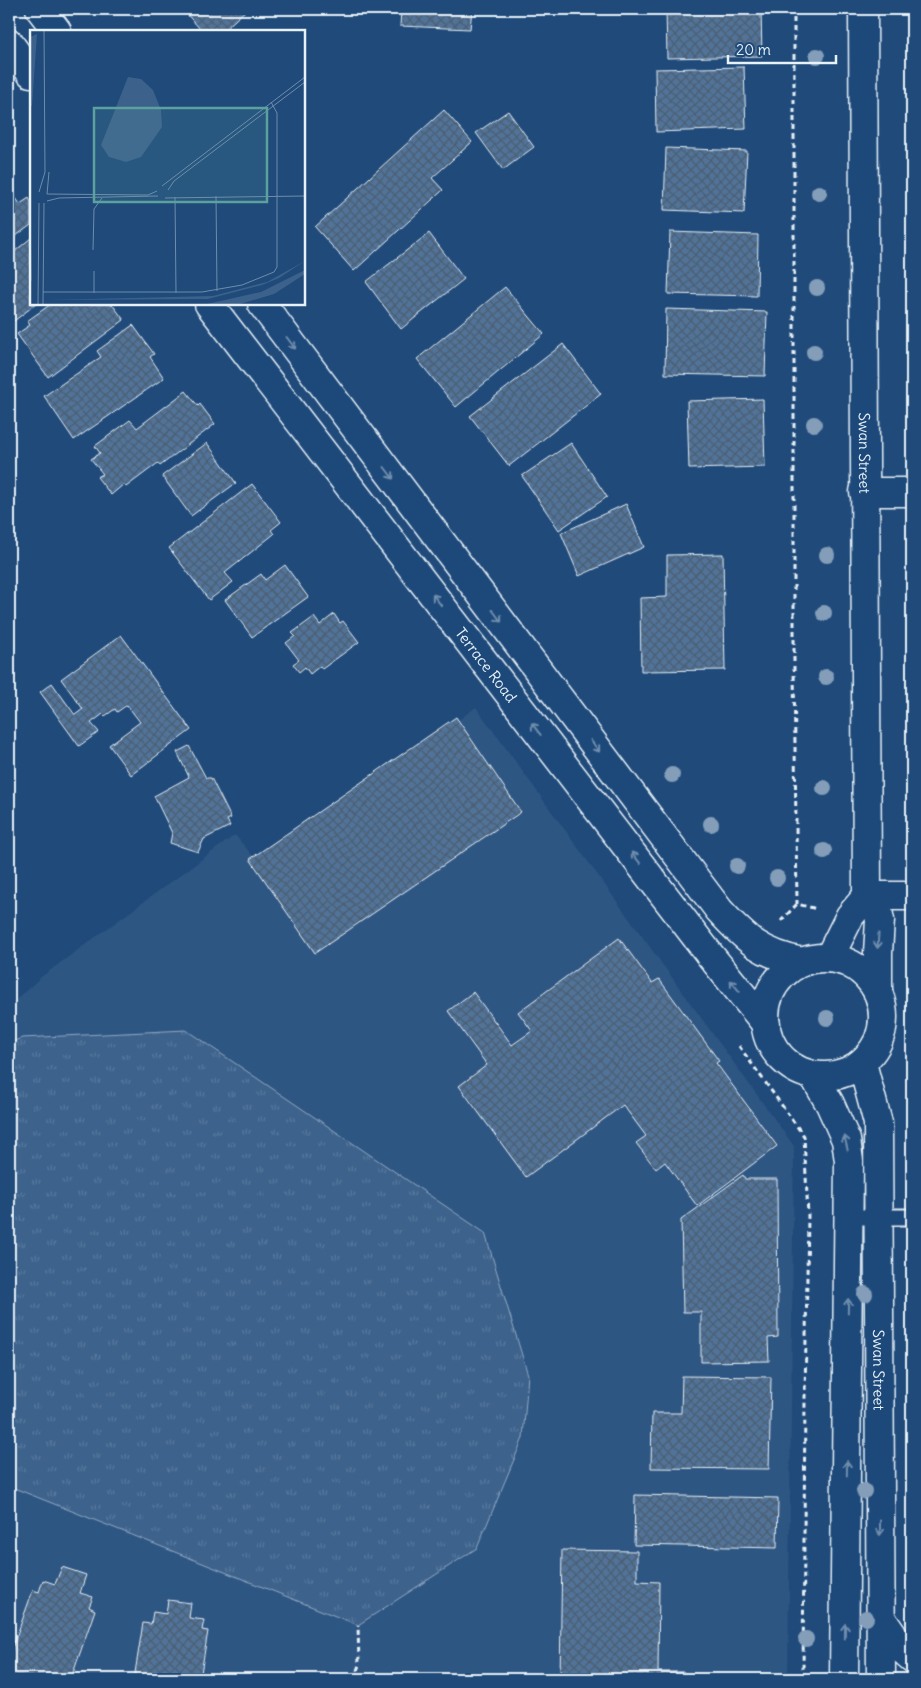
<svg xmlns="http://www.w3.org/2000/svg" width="921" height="1688" font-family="Delius,sans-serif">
	<defs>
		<pattern id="park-tufts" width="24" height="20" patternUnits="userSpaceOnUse" patternTransform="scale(1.25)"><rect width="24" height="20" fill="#3c628c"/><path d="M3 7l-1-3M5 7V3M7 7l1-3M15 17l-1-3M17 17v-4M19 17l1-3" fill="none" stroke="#58799d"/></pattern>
		<pattern id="building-cross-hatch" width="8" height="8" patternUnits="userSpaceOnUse" patternTransform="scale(1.25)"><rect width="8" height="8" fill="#517399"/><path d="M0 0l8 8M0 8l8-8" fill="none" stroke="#4c5e72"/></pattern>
	</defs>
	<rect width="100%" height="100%" fill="#1f4a7a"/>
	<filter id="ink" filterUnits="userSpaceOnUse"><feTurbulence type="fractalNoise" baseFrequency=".02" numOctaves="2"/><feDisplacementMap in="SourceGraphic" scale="10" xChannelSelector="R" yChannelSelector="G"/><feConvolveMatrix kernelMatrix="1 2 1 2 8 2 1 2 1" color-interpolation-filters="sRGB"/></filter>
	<g filter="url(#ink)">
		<path fill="#2e5683" d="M 476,707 L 794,1146 L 788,1679 L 9,1679 L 9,1006 L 41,977 L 235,835 L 263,868 Z"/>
		<path fill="url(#park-tufts)" stroke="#92aac2" d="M 186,1030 L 485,1233 L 528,1375 L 523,1438 L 477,1548 L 358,1625 L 9,1486 L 9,1043 L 22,1038 Z"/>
		<path fill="url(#building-cross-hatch)" stroke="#e8f1f8" d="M 182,9 L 247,9 L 223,31 L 202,31 Z
			M 401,9 L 472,9 L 470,29 L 400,26 Z
			M 574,9 L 620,9 L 620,12 L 574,13 Z
			M 666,9 L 761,9 L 762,56 L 667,58 Z
			M 744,67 L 746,129 L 656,132 L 655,69 Z
			M 444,110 L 472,142 L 432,178 L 443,190 L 354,271 L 315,227 Z
			M 508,111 L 534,147 L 503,170 L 476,133 Z
			M 666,148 L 747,151 L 744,213 L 664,210 Z
			M 9,188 L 20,204 L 29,198 L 31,202 L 31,225 L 9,241 Z
			M 670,232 L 758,235 L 757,296 L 668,294 Z
			M 429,233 L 464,279 L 401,329 L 366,282 Z
			M 31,238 L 31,304 L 36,304 L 10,324 L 9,322 L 9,256 Z
			M 505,287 L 544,334 L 456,407 L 417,359 Z
			M 51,304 L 112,304 L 124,320 L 48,377 L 17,334 L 30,325 L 27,321 Z
			M 666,309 L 767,312 L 765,376 L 665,374 Z
			M 133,325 L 154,354 L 150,357 L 164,378 L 74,440 L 44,396 L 101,357 L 97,351 Z
			M 563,344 L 601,394 L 509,466 L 470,416 Z
			M 186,391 L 198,406 L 200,404 L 215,424 L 160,466 L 158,463 L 126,487 L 124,484 L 111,495 L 97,477 L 103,474 L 91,459 L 100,453 L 95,446 L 130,420 L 137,428 Z
			M 763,399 L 765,467 L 689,469 L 687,401 Z
			M 207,443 L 236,483 L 191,516 L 162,476 Z
			M 571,443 L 607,497 L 559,530 L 522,476 Z
			M 252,484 L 281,522 L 271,530 L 274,534 L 225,573 L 233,582 L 209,600 L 169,548 Z
			M 626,504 L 644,547 L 579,576 L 561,533 Z
			M 723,554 L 725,670 L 641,671 L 640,598 L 667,597 L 667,555 Z
			M 285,565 L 308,597 L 252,637 L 225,600 L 261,574 L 265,580 Z
			M 334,614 L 340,623 L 343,621 L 359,642 L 322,669 L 320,666 L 310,674 L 305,667 L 299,672 L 293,664 L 299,660 L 286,643 L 295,636 L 292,633 L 314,617 L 320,625 Z
			M 121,635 L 191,730 L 131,775 L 109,745 L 140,722 L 127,705 L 117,712 L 115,709 L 105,716 L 103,714 L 91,723 L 99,732 L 79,746 L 40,692 L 52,683 L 75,715 L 83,709 L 61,679 Z
			M 456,717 L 521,812 L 315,953 L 250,859 Z
			M 189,746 L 206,778 L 211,778 L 231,818 L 227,820 L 230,826 L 204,839 L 198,852 L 170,843 L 172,833 L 154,796 L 189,777 L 177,752 Z
			M 619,938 L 652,983 L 659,979 L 719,1061 L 716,1063 L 777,1146 L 697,1206 L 665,1162 L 656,1169 L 636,1143 L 646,1136 L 623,1105 L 526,1177 L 459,1086 L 487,1065 L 448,1011 L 473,992 L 512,1045 L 532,1031 L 518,1012 Z
			M 743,1175 L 745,1179 L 777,1179 L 778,1337 L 768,1338 L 769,1361 L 701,1362 L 701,1312 L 683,1312 L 681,1220 Z
			M 682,1376 L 771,1377 L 769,1469 L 651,1468 L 652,1413 L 681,1413 Z
			M 635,1495 L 778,1498 L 777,1548 L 634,1545 Z
			M 562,1550 L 637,1551 L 637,1581 L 659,1582 L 658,1672 L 684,1672 L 684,1679 L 560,1679 Z
			M 62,1567 L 86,1575 L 80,1593 L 93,1597 L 89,1607 L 95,1610 L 71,1679 L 9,1679 L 9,1657 L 33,1590 L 39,1592 L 43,1580 L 55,1584 Z
			M 168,1600 L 191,1603 L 189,1618 L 204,1620 L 202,1630 L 208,1631 L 200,1679 L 134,1679 L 143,1623 L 151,1624 L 153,1612 L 166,1614 Z"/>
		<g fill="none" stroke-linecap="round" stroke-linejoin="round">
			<defs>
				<path id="service" d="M 849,1217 L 912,1217"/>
				<g id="minor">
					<path id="s1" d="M 863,9 L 867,896 L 878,911 L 880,920 L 878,953 L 878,992"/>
					<path d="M 864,492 L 912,492"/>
					<path d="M 867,896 L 912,896"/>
					<path d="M 829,958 L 850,916 L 867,896"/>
					<path d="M 881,1618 L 903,1650 L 912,1658"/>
				</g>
				<g id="tertiary">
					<path d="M 40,9 L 57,31"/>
					<path d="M 9,43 L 31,73"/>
					<path id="s2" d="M 209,304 L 710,955 L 766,1024"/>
					<path d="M 262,304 L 719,910 C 746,940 762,954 802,962"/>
					<circle cx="824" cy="1017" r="59"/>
					<path id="s3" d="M 862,1063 L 878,1123 L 881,1679"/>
					<path d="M 814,1076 L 830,1104 L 846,1140 L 849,1161 L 844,1679"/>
				</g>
			</defs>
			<use href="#service" stroke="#e8f1f8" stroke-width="19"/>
			<use href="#minor" stroke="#e8f1f8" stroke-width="31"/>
			<use href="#tertiary" stroke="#e8f1f8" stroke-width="31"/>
			<path stroke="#e8f1f8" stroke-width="3" stroke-dasharray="5 4" stroke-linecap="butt" d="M 794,9 L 794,668 L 797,904
				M 781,921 L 797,904 L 817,909
				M 739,1046 L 804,1136 L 808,1216 L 805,1397 L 803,1679
				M 354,1679 L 359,1665 L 358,1625"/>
			<use href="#service" stroke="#1f4a7a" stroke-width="15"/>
			<use href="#minor" stroke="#1f4a7a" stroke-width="28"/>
			<use href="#tertiary" stroke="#1f4a7a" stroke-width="28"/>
		</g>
		<g fill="#849eb9">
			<circle cx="817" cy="56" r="8"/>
			<circle cx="819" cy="193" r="8"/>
			<circle cx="817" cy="288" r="8"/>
			<circle cx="814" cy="352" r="8"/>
			<circle cx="814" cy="424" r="8"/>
			<circle cx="827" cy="555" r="8"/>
			<circle cx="824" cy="613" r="8"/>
			<circle cx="826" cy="677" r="8"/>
			<circle cx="672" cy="775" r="8"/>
			<circle cx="824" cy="788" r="8"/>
			<circle cx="711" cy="824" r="8"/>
			<circle cx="824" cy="851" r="8"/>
			<circle cx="737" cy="866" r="8"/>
			<circle cx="777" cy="878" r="8"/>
			<circle cx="827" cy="1018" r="8"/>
			<circle cx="865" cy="1294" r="8"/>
			<circle cx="864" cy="1491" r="8"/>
			<circle cx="866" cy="1618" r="8"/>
			<circle cx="806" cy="1639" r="8"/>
		</g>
		<defs><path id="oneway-shaft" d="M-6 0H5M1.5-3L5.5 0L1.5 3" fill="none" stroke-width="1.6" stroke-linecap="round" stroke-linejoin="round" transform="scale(1.25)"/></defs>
		<g stroke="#6f8dac">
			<use href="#oneway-shaft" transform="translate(291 343) rotate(53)"/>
			<use href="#oneway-shaft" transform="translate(389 473) rotate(53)"/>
			<use href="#oneway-shaft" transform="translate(437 600) rotate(-128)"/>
			<use href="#oneway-shaft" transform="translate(497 616) rotate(53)"/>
			<use href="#oneway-shaft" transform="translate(536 729) rotate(-128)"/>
			<use href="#oneway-shaft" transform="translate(595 746) rotate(53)"/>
			<use href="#oneway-shaft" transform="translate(636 858) rotate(-128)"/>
			<use href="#oneway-shaft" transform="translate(878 941) rotate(94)"/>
			<use href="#oneway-shaft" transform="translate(735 986) rotate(-129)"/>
			<use href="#oneway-shaft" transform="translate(846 1143) rotate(-103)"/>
			<use href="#oneway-shaft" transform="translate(848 1306) rotate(-89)"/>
			<use href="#oneway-shaft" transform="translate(847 1468) rotate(-89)"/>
			<use href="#oneway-shaft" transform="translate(880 1528) rotate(90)"/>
			<use href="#oneway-shaft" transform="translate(845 1631) rotate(-89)"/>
		</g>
	</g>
	<g text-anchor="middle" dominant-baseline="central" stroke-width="5" stroke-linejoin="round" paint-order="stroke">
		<g font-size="15" fill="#e8f1f8" stroke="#1f4a7a">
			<text stroke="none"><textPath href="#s1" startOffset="444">Swan Street</textPath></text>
			<text stroke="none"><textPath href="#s2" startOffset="455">Terrace Road</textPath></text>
			<text stroke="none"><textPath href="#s3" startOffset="309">Swan Street</textPath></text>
		</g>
	</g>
	<g transform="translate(30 30)">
		<rect width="275" height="275" fill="#1f4a7a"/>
		<path d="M 7,4 L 2,76 L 0,76 L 0,7 ZM 275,231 L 249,248 L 232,255 L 178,269 L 18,270 L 183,266 L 237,252 ZM 275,240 L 275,244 L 244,264 L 210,274 L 177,274 L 231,262 Z" fill="#3c628c"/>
		<path d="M 98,47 L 111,49 L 123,60 L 131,80 L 132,97 L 111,127 L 96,132 L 79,127 L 71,115 ZM 0,176 L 2,250 L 0,253 Z" fill="#3c628c"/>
		<path fill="none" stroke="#6f8dac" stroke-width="1" d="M 132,156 L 275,47M 138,160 L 144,151 L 275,52M 9,162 L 15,142 L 14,1M 17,164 L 118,165 L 127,161M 17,164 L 19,142M 186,166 L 187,261M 145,167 L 146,263M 135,168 L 275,166M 17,171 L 29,168 L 128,166M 63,220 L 64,179 L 72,168M 64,241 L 64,263M 13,262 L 172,262 L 212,255 L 244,242 L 247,237 L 247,83 L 241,72M 8,274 L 9,173M 13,274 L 14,173"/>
		<path fill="#5ba19e" fill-opacity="0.15" stroke="#5ba19e" stroke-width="2.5" d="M 64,78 L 237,78 L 237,172 L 64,172 Z"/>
		<rect width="275" height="275" fill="none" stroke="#e8f1f8" stroke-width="2.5"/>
	</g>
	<rect width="921" height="1688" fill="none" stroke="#1f4a7a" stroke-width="30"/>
	<rect x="15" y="15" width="891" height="1658" fill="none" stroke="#e8f1f8" stroke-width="2" filter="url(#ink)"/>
	<path d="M728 55v8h108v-8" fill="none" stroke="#e8f1f8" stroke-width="2.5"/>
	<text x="736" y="55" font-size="15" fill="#e8f1f8" stroke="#1f4a7a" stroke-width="4" paint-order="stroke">20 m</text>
</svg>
